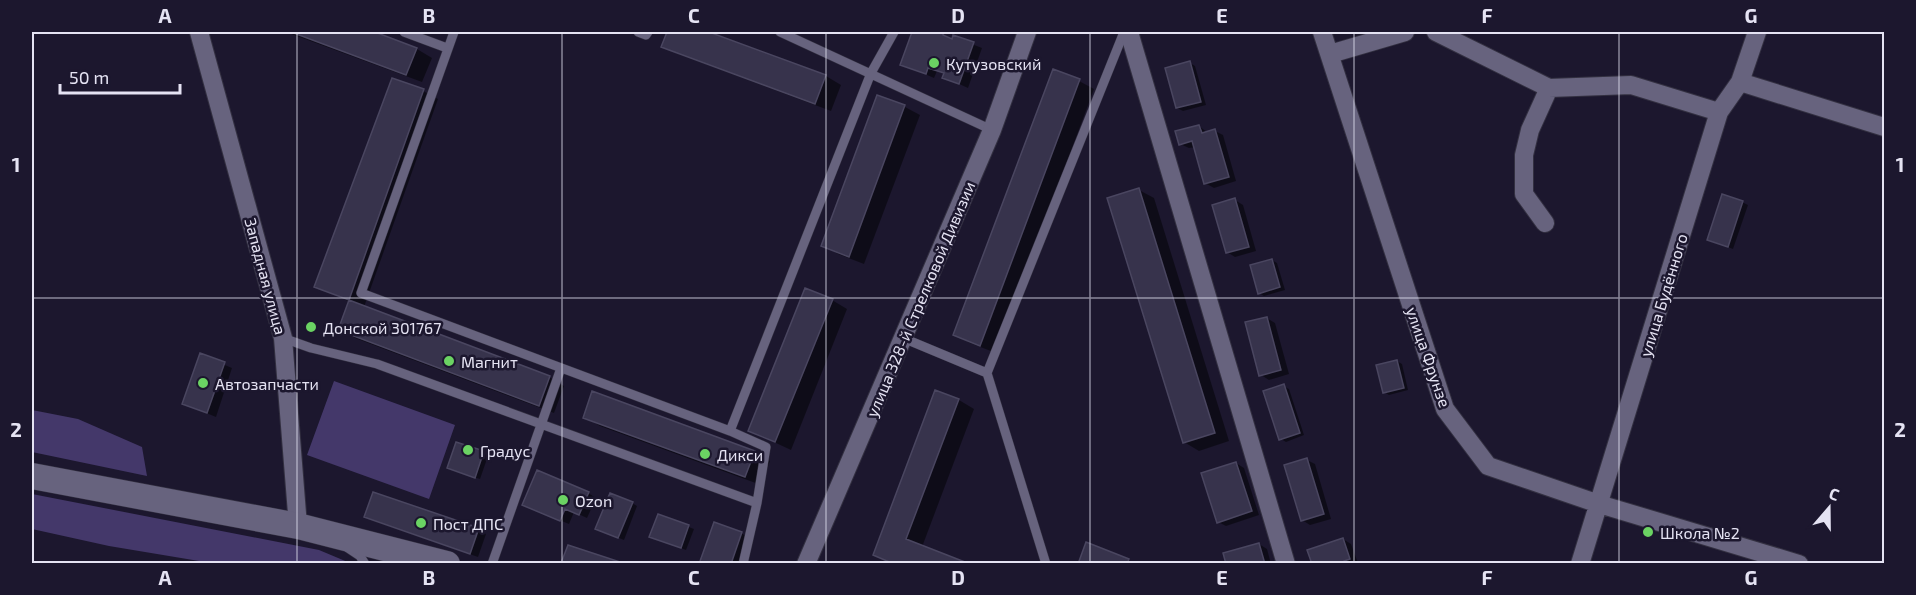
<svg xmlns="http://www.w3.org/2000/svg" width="1916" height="595" font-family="'Exo 2',sans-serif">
	<rect width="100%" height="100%" fill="#1c172e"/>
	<path fill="#44386a" d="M 334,381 L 455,425 L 429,499 L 307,455 Z
		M 32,410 L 78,419 L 142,447 L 147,476 L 32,452 Z
		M 32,494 L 319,550 L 350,563 L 211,563 L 109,546 L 32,529 Z"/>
	<path fill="#0007" d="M 286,32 L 371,32 L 417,49 L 432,58 L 422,82 Z
		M 668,32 L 705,32 L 826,76 L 841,85 L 831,111 L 678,54 L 663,46 Z
		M 913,32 L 938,32 L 953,39 L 954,37 L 982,48 L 968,88 L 944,77 L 945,74 L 937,71 L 934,78 L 902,64 Z
		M 1190,63 L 1195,66 L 1206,105 L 1183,111 L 1177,108 Z
		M 1079,81 L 1094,89 L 996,353 L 970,343 L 955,335 Z
		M 423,91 L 438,99 L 364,307 L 549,377 L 564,386 L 554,413 L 355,338 L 340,329 L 350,302 L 316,286 Z
		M 878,97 L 905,107 L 920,115 L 864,264 L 838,254 L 823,245 Z
		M 1199,126 L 1208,133 L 1215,131 L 1223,135 L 1236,181 L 1214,188 L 1205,183 L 1195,147 L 1189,148 L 1180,144 Z
		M 1139,190 L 1154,198 L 1229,441 L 1199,451 L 1184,442 Z
		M 1235,200 L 1243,205 L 1256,251 L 1235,257 L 1227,252 Z
		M 1742,202 L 1748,205 L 1733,249 L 1714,242 Z
		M 1272,260 L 1277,263 L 1285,290 L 1264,296 L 1259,293 Z
		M 832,300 L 847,309 L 791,450 L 750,431 Z
		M 1267,318 L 1275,323 L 1289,374 L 1269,380 L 1261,375 Z
		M 201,355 L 232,368 L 216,417 L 184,404 Z
		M 1397,361 L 1402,364 L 1408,390 L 1389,395 L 1384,392 Z
		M 1283,386 L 1289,389 L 1304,435 L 1286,442 L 1281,439 Z
		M 936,392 L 959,400 L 974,409 L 922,547 L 966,564 L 890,564 L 875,555 Z
		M 593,393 L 755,452 L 770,461 L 761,485 L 600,426 L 585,417 Z
		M 483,453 L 488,456 L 480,479 L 454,471 Z
		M 1307,460 L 1315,464 L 1331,519 L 1310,525 L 1302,520 Z
		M 1236,463 L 1244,468 L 1259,515 L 1226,526 L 1218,522 Z
		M 588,493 L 596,498 L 587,518 L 574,512 L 569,524 L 532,509 Z
		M 632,503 L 637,506 L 624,540 L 602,531 Z
		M 366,516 L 478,530 L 486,534 L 478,557 L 374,521 Z
		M 659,516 L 694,529 L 686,550 L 656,539 Z
		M 741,533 L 749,538 L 740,564 L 701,564 Z
		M 1343,539 L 1351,544 L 1358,563 L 1313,564 Z
		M 1259,544 L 1267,549 L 1271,564 L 1228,564 Z"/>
	<path fill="#37334c" stroke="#4a4660" stroke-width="1.5" d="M 291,32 L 375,32 L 417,48 L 406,75 Z
		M 667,32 L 709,32 L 826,75 L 815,104 L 661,47 Z
		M 912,32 L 943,32 L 943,35 L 952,39 L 953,35 L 974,42 L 959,84 L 942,78 L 944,73 L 928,68 L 926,74 L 900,65 Z
		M 1190,61 L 1201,102 L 1176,108 L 1165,68 Z
		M 1053,69 L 1080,79 L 980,346 L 953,335 Z
		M 392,78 L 424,89 L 349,300 L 314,287 Z
		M 877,95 L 905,105 L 849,257 L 821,246 Z
		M 1199,125 L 1202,133 L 1215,129 L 1229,177 L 1204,184 L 1192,141 L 1179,145 L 1175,131 Z
		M 1139,188 L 1215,433 L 1183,443 L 1107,198 Z
		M 1722,194 L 1743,201 L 1728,247 L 1707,240 Z
		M 1235,198 L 1249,247 L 1226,253 L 1212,205 Z
		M 1272,259 L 1280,287 L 1258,294 L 1250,265 Z
		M 805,288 L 833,299 L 775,442 L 748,431 Z
		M 349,300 L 550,376 L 539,406 L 338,330 Z
		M 1267,317 L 1281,370 L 1259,376 L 1245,322 Z
		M 200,353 L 225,362 L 207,413 L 182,404 Z
		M 1397,360 L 1404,388 L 1383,393 L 1376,365 Z
		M 1284,384 L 1300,433 L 1279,440 L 1263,391 Z
		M 935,390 L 959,399 L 906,539 L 970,564 L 894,564 L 873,555 Z
		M 592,391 L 755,451 L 745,477 L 583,418 Z
		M 456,442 L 484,451 L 475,478 L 447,468 Z
		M 1307,458 L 1324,514 L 1301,521 L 1284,465 Z
		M 1236,462 L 1252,511 L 1217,523 L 1201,473 Z
		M 537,470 L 589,492 L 579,515 L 565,509 L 560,521 L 522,505 Z
		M 373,492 L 479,528 L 470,554 L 364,517 Z
		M 610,493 L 633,502 L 618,538 L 595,529 Z
		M 658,514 L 689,525 L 681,548 L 649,537 Z
		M 714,522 L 742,532 L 731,564 L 699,564 Z
		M 1343,538 L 1350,559 L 1344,561 L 1345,564 L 1312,564 L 1307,550 Z
		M 1086,542 L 1129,559 L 1127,564 L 1078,564 Z
		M 1259,543 L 1265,564 L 1226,564 L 1223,553 Z
		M 568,545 L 626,564 L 561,563 Z"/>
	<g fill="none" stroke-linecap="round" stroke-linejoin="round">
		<defs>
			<path id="lane" d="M 404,32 L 447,48
				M 454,32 L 361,293 L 730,431 L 766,447 L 757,503
				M 638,32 L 646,35 L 648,32
				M 780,32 L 992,130
				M 283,338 L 311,348 L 377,364 L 757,503 L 743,564
				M 903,338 L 987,373
				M 730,431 L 871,73 L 894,32
				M 348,548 L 360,556 L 365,564
				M 492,564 L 561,368
				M 1046,564 L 987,373 L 1124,32"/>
			<path id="street" d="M 199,32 L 283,338 L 298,526
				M 1129,32 L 1286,564
				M 1322,32 L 1445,409 L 1488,466 L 1599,504 L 1799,564
				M 1436,32 L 1549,88 L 1631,85 L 1719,112
				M 1330,54 L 1405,32
				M 1740,82 L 1884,127
				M 1545,223 L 1524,194 L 1524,155 L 1530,130 L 1549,88
				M 806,564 L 992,130 L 1027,32
				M 1580,564 L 1719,112 L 1740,82 L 1757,32"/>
			<path id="secondary" d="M 32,476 L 298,526 L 447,564"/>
		</defs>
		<use href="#lane" stroke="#333041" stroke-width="10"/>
		<use href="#street" stroke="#333041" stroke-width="20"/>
		<use href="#secondary" stroke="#333041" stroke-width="27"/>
		<use href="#lane" stroke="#67637e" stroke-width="9"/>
		<use href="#street" stroke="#67637e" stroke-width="18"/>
		<use href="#secondary" stroke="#67637e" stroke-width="26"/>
	</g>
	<path fill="none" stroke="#e5e3f3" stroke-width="1.5" stroke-opacity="0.55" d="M 297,32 L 297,564M 562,32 L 562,564M 826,32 L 826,564M 1090,32 L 1090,564M 1354,32 L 1354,564M 1619,32 L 1619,564M 32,298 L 1884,298"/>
	<g fill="#6bd363" stroke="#1c172e" stroke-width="2">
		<circle cx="934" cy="63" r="6"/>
		<circle cx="311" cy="327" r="6"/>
		<circle cx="449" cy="361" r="6"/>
		<circle cx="203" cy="383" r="6"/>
		<circle cx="468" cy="450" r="6"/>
		<circle cx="705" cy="454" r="6"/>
		<circle cx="563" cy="500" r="6"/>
		<circle cx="421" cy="523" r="6"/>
		<circle cx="1648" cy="532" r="6"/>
	</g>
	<g text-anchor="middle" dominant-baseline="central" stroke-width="5" stroke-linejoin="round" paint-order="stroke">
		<g font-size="16" fill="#e5e3f3" stroke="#1c172e" text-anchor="start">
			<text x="946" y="63">Кутузовский</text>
			<text x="323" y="327">Донской 301767</text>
			<text x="461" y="361">Магнит</text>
			<text x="215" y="383">Автозапчасти</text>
			<text x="480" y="450">Градус</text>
			<text x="717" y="454">Дикси</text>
			<text x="575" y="500">Ozon</text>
			<text x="433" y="523">Пост ДПС</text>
			<text x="1660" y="532">Школа №2</text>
		</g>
		<g font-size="16" fill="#e5e3f3" stroke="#1c172e">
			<text transform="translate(266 276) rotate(75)">Западная улица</text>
			<text transform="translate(1663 295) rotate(-73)">улица Будённого</text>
			<text transform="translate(920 299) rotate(-67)">улица 328-й Стрелковой Дивизии</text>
			<text transform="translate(1429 357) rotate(71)">улица Фрунзе</text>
		</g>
	</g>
	<rect width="1916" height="595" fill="none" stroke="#1c172e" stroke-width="66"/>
	<g transform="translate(1829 508) rotate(20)" stroke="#1c172e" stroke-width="4.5" paint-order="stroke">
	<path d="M0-4.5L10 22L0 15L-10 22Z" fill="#e5e3f3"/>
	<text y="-9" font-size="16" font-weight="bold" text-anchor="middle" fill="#e5e3f3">С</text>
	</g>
	<path d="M60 84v9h120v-9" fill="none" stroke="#e5e3f3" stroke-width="3"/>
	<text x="69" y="84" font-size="18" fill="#e5e3f3" stroke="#1c172e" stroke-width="4.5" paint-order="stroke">50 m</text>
	<rect x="33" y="33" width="1850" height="529" fill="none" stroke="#e5e3f3" stroke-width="2"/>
	<g font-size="20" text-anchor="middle" font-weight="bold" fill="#e5e3f3">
		<text x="165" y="23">A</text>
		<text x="429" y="23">B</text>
		<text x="694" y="23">C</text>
		<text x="958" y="23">D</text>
		<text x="1222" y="23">E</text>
		<text x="1487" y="23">F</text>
		<text x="1751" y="23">G</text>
		<text x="16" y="172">1</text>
		<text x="1900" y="172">1</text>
		<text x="16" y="437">2</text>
		<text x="1900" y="437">2</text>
		<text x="165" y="585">A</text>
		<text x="429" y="585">B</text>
		<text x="694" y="585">C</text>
		<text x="958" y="585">D</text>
		<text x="1222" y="585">E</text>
		<text x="1487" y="585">F</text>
		<text x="1751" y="585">G</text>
	</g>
</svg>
